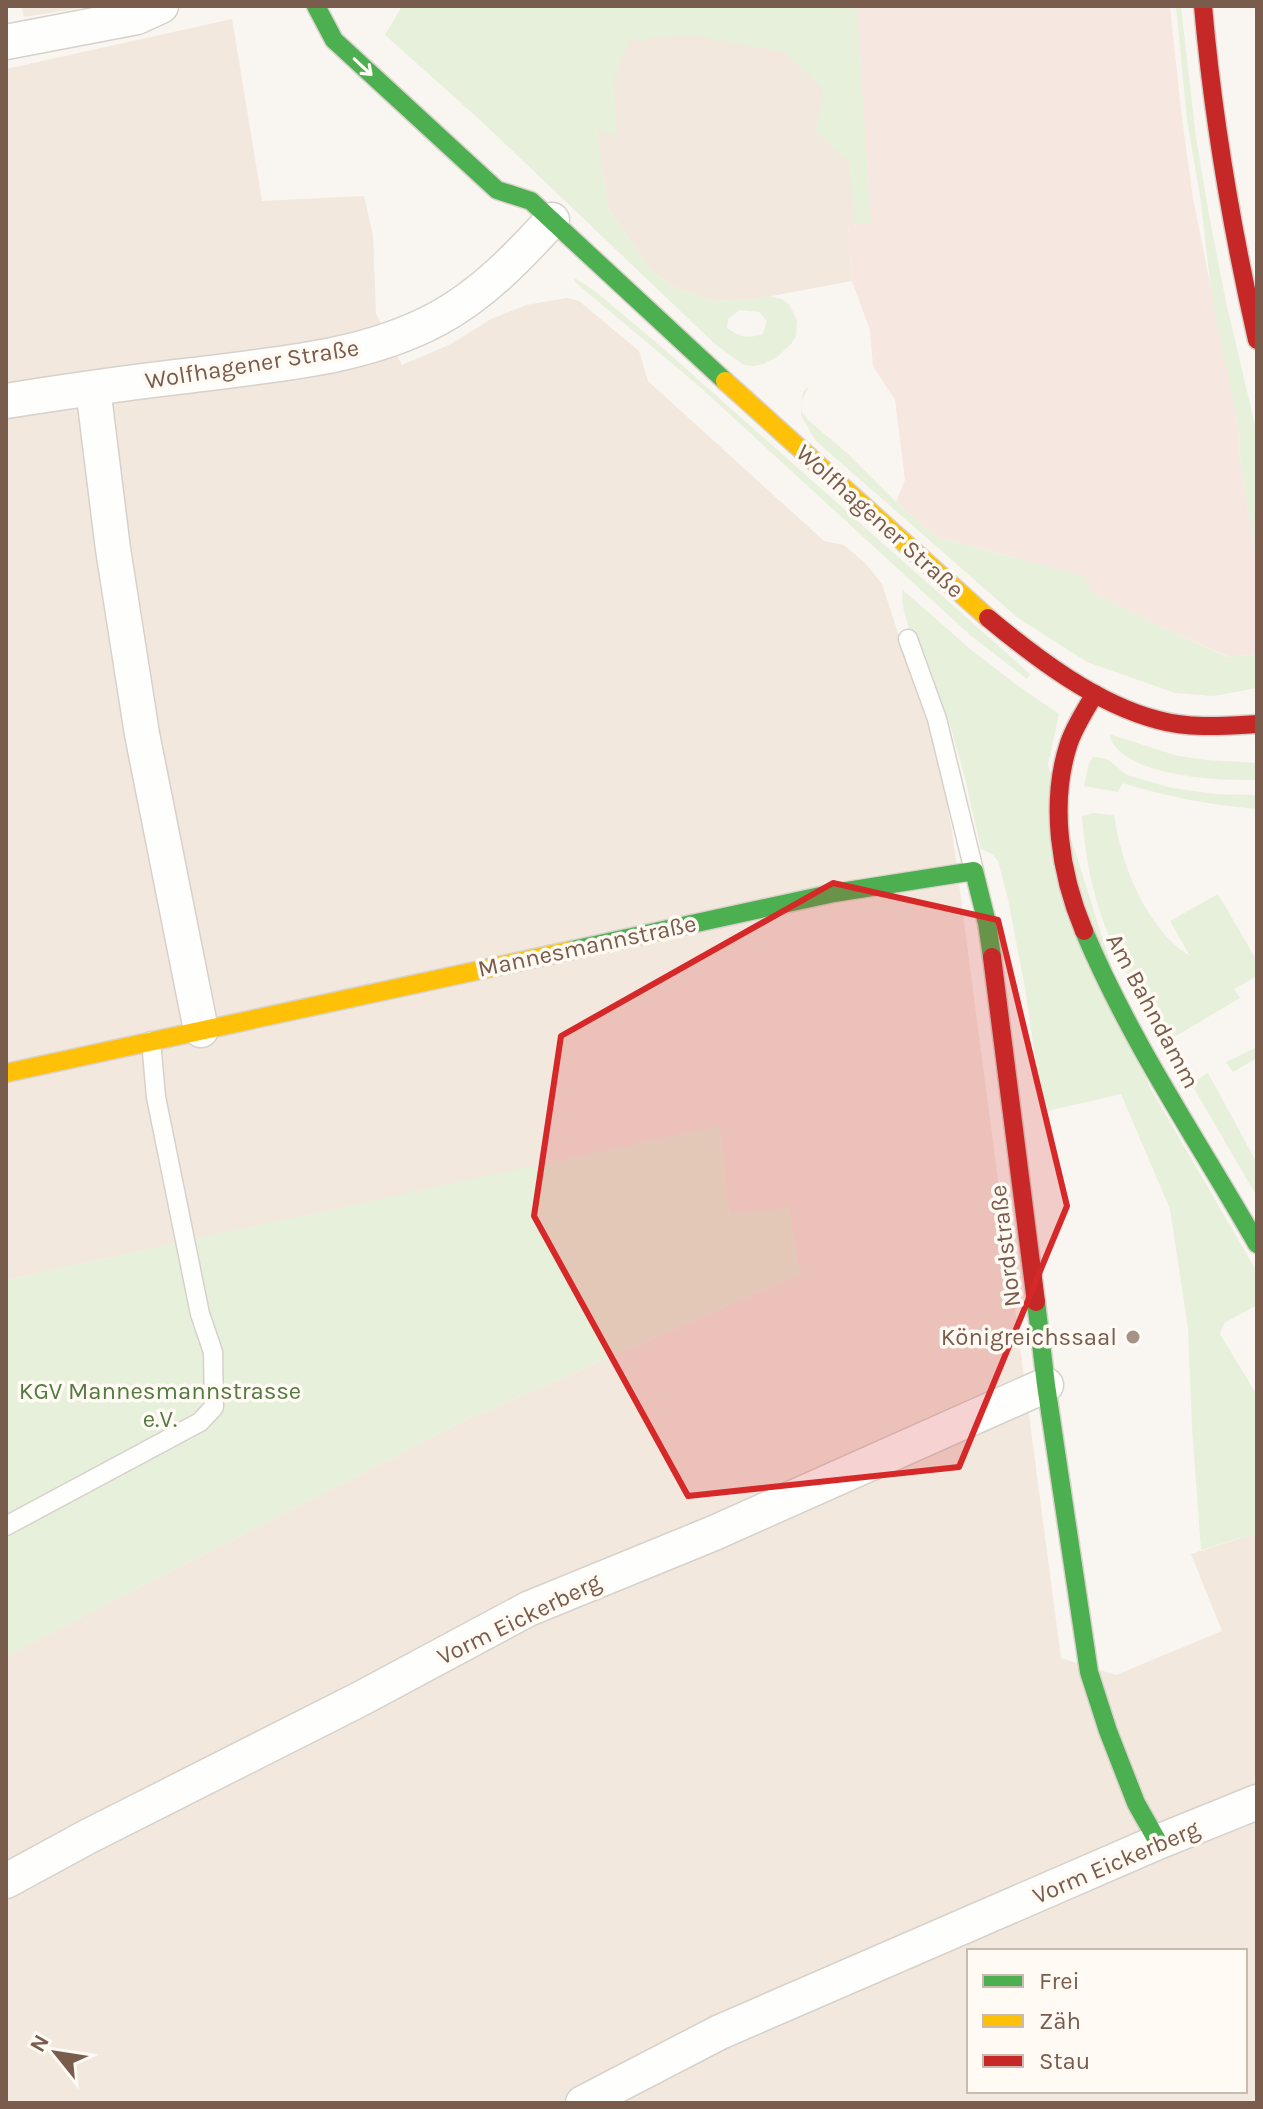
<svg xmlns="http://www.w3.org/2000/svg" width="1263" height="2109" font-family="Karla,sans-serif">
	<rect width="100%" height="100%" fill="#f9f5f0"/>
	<path fill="#f2e8de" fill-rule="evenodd" d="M 21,6 L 92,6 L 24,17 Z
		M 579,6 L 857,6 L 871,224 L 848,225 L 852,281 L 755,299 L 713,301 L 674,287 L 651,270 L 608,208 Z
		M 232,19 L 262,201 L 364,196 L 373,235 L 376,314 L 402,365 L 451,344 L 491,319 L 526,305 L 567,298 L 579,301 L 639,351 L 648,381 L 824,541 L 844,545 L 865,563 L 882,584 L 937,753 L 952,831 L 1061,1658 L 1116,1675 L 1222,1631 L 1191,1554 L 1257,1533 L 1257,2103 L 6,2103 L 6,1656 L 468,1419 L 800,1274 L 729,1213 L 719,1127 L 6,1280 L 6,69 ZM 969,1951 L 1245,1951 L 1245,2091 L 969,2091 Z"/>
	<path fill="#f6e8e1" d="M 857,6 L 1170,6 L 1181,111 L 1193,198 L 1239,430 L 1240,458 L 1257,566 L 1257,654 L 1229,657 L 1156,625 L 1092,592 L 1084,576 L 936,537 L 896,502 L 905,480 L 895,400 L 873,366 L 870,330 L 852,281 L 848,225 L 871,223 Z"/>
	<path fill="#e7f0db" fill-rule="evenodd" d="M 402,6 L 857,6 L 871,224 L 855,224 L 849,163 L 816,131 L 823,89 L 785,52 L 691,35 L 630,40 L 613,80 L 617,136 L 597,131 L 608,208 L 651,270 L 674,287 L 713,301 L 755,299 L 769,296 L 781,299 L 789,304 L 797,320 L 796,336 L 791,344 L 777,357 L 763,364 L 754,366 L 744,365 L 715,344 L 478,118 L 385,35 ZM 740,310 L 759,312 L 767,321 L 763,334 C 748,339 740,337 727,328 L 728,319 Z
		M 1176,6 L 1181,6 L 1196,138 L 1209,215 L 1226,302 L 1257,434 L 1257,566 L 1240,458 L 1239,430 L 1211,291 L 1201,202 L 1187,120 Z
		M 573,277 L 595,291 L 665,350 L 1030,674 L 1027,679 L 970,635 L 700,387 L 575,282 Z
		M 809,386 L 802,401 L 802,412 L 808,420 L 847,453 L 896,502 L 936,537 L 1085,576 L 1092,592 L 1156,625 L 1228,657 L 1257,654 L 1257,688 L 1214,696 L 1175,693 L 1087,662 L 1018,618 L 815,440 L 801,415 L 803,392 Z
		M 903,590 L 969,648 L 1018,686 L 1059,714 L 1048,765 L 1149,1086 L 1257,1272 L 1257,1305 L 1224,1323 L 1220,1334 L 1257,1395 L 1257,1533 L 1201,1550 L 1192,1427 L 1188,1328 L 1170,1209 L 1121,1094 L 1043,1112 L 1025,988 L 1008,899 L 998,861 L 992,854 L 981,849 L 964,774 L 950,725 L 920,641 L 913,639 C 908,623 900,607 903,590 Z
		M 1109,734 L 1178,756 L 1207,760 L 1257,763 L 1257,780 C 1220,781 1120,777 1109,734 Z
		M 1093,757 L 1107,759 L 1127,775 L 1172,788 L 1215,794 L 1257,795 L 1257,809 C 1211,805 1167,797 1123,783 L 1118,792 L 1084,786 L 1089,763 Z
		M 1093,813 L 1114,815 C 1121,864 1146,929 1190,956 L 1170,921 L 1218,894 L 1257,961 L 1257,976 L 1234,989 L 1240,998 L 1166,1042 C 1145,1006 1123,970 1107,931 C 1092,895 1085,854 1082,816 Z
		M 1257,1047 L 1257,1058 L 1233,1072 L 1226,1062 Z
		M 1208,1073 L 1257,1163 L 1257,1197 L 1191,1083 Z
		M 719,1126 L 729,1213 L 789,1208 L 800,1274 L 468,1419 L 6,1656 L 6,1280 Z"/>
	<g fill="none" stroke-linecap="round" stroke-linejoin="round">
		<defs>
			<path id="lane" d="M 908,639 L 937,719 L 974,871
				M 6,1526 L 200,1422 L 214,1407 L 213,1352 L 200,1314 L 156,1097 L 151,1041"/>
			<path id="street" d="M 6,42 L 137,17 L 161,6
				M 93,388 L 113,549 L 142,734 L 201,1030
				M 6,401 C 69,391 131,382 194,375 C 276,364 362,359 437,319 C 482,295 518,257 552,220
				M 6,1881 L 87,1837 L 362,1698 L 528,1609 L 714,1533 L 1046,1385
				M 583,2103 L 720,2032 L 1158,1842 L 1257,1802"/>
			<path id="fast" d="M 316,6 L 334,40 L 497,190 L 531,201 L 725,381
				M 1084,931 C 1130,1041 1198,1141 1257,1244
				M 572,950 L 834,893 L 974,871 L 987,923 L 992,957
				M 1036,1302 L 1046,1385 L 1089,1672 L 1108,1731 L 1136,1803 L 1158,1842"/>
			<path id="slow" d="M 725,381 L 988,618
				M 6,1073 L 572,950"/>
			<path id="jam" d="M 1203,6 C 1213,119 1232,230 1257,340
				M 988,618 C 1036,658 1096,704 1158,720 C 1190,729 1224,726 1257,724
				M 1084,931 C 1060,874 1049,803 1069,743 C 1075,726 1085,710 1095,694
				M 992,957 L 1036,1302"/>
		</defs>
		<use href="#lane" stroke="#d7d1cb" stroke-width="21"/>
		<use href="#street" stroke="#d7d1cb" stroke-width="37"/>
		<use href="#fast" stroke="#d9d2cb" stroke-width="21"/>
		<use href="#slow" stroke="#d9d2cb" stroke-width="21"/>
		<use href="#jam" stroke="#d9d2cb" stroke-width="21"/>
		<use href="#lane" stroke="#fefefd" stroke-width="18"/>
		<use href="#street" stroke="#fefefd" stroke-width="34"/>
		<use href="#fast" stroke="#4caf50" stroke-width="18"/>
		<use href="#slow" stroke="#ffc107" stroke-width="18"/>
		<use href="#jam" stroke="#c62828" stroke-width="18"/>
	</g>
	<defs><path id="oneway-shaft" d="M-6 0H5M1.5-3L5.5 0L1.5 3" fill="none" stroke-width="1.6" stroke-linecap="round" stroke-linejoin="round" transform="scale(2)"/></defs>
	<use stroke="#fffaf3" href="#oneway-shaft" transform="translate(363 67) rotate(43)"/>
	<path fill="#d62828" fill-opacity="0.2" stroke="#d62828" stroke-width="6" stroke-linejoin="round" d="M 833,883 L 998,920 L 1067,1206 L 959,1467 L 688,1496 L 534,1216 L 561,1036 Z"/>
	<circle fill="#a69286" stroke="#fffaf3" stroke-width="3" cx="1133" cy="1337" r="8"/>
	<g text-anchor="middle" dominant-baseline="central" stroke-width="7" stroke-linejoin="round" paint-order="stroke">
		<g font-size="24" fill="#7a5c4d" stroke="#fffaf3">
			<text transform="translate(252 364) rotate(-9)">Wolfhagener Straße</text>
			<text transform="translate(880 521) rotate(42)">Wolfhagener Straße</text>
			<text transform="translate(587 946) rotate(-12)">Mannesmannstraße</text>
			<text transform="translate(1153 1011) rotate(62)">Am Bahndamm</text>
			<text transform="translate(1005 1246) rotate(-97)">Nordstraße</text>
			<text transform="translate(519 1619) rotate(-26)">Vorm Eickerberg</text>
			<text transform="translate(1116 1862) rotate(-23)">Vorm Eickerberg</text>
		</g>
		<g font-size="24" fill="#7a5c4d" stroke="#fffaf3" text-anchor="end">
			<text x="1117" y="1337">Königreichssaal</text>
		</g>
		<g font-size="24" fill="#537a41" stroke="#fffaf3">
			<text x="160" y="1391">KGV Mannesmannstrasse<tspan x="160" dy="28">e.V.</tspan></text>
		</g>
	</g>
	<rect width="1263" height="2109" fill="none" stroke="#7a5c4d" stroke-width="16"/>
	<rect x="967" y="1949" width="280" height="144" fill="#fffaf3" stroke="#cabbb1" stroke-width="2"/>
	<rect x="983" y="1975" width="40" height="12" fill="#4caf50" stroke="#cabbb1" stroke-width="2"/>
	<text x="1039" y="1989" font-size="24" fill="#7a5c4d">Frei</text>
	<rect x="983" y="2015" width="40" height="12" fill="#ffc107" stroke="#cabbb1" stroke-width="2"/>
	<text x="1039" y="2029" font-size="24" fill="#7a5c4d">Zäh</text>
	<rect x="983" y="2055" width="40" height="12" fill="#c62828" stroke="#cabbb1" stroke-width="2"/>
	<text x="1039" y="2069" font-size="24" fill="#7a5c4d">Stau</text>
	<g transform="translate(56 2053) rotate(300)" stroke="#fffaf3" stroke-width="6" paint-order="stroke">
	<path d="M0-6L14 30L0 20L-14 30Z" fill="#7a5c4d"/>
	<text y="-12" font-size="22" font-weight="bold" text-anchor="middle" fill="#7a5c4d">N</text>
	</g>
</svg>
